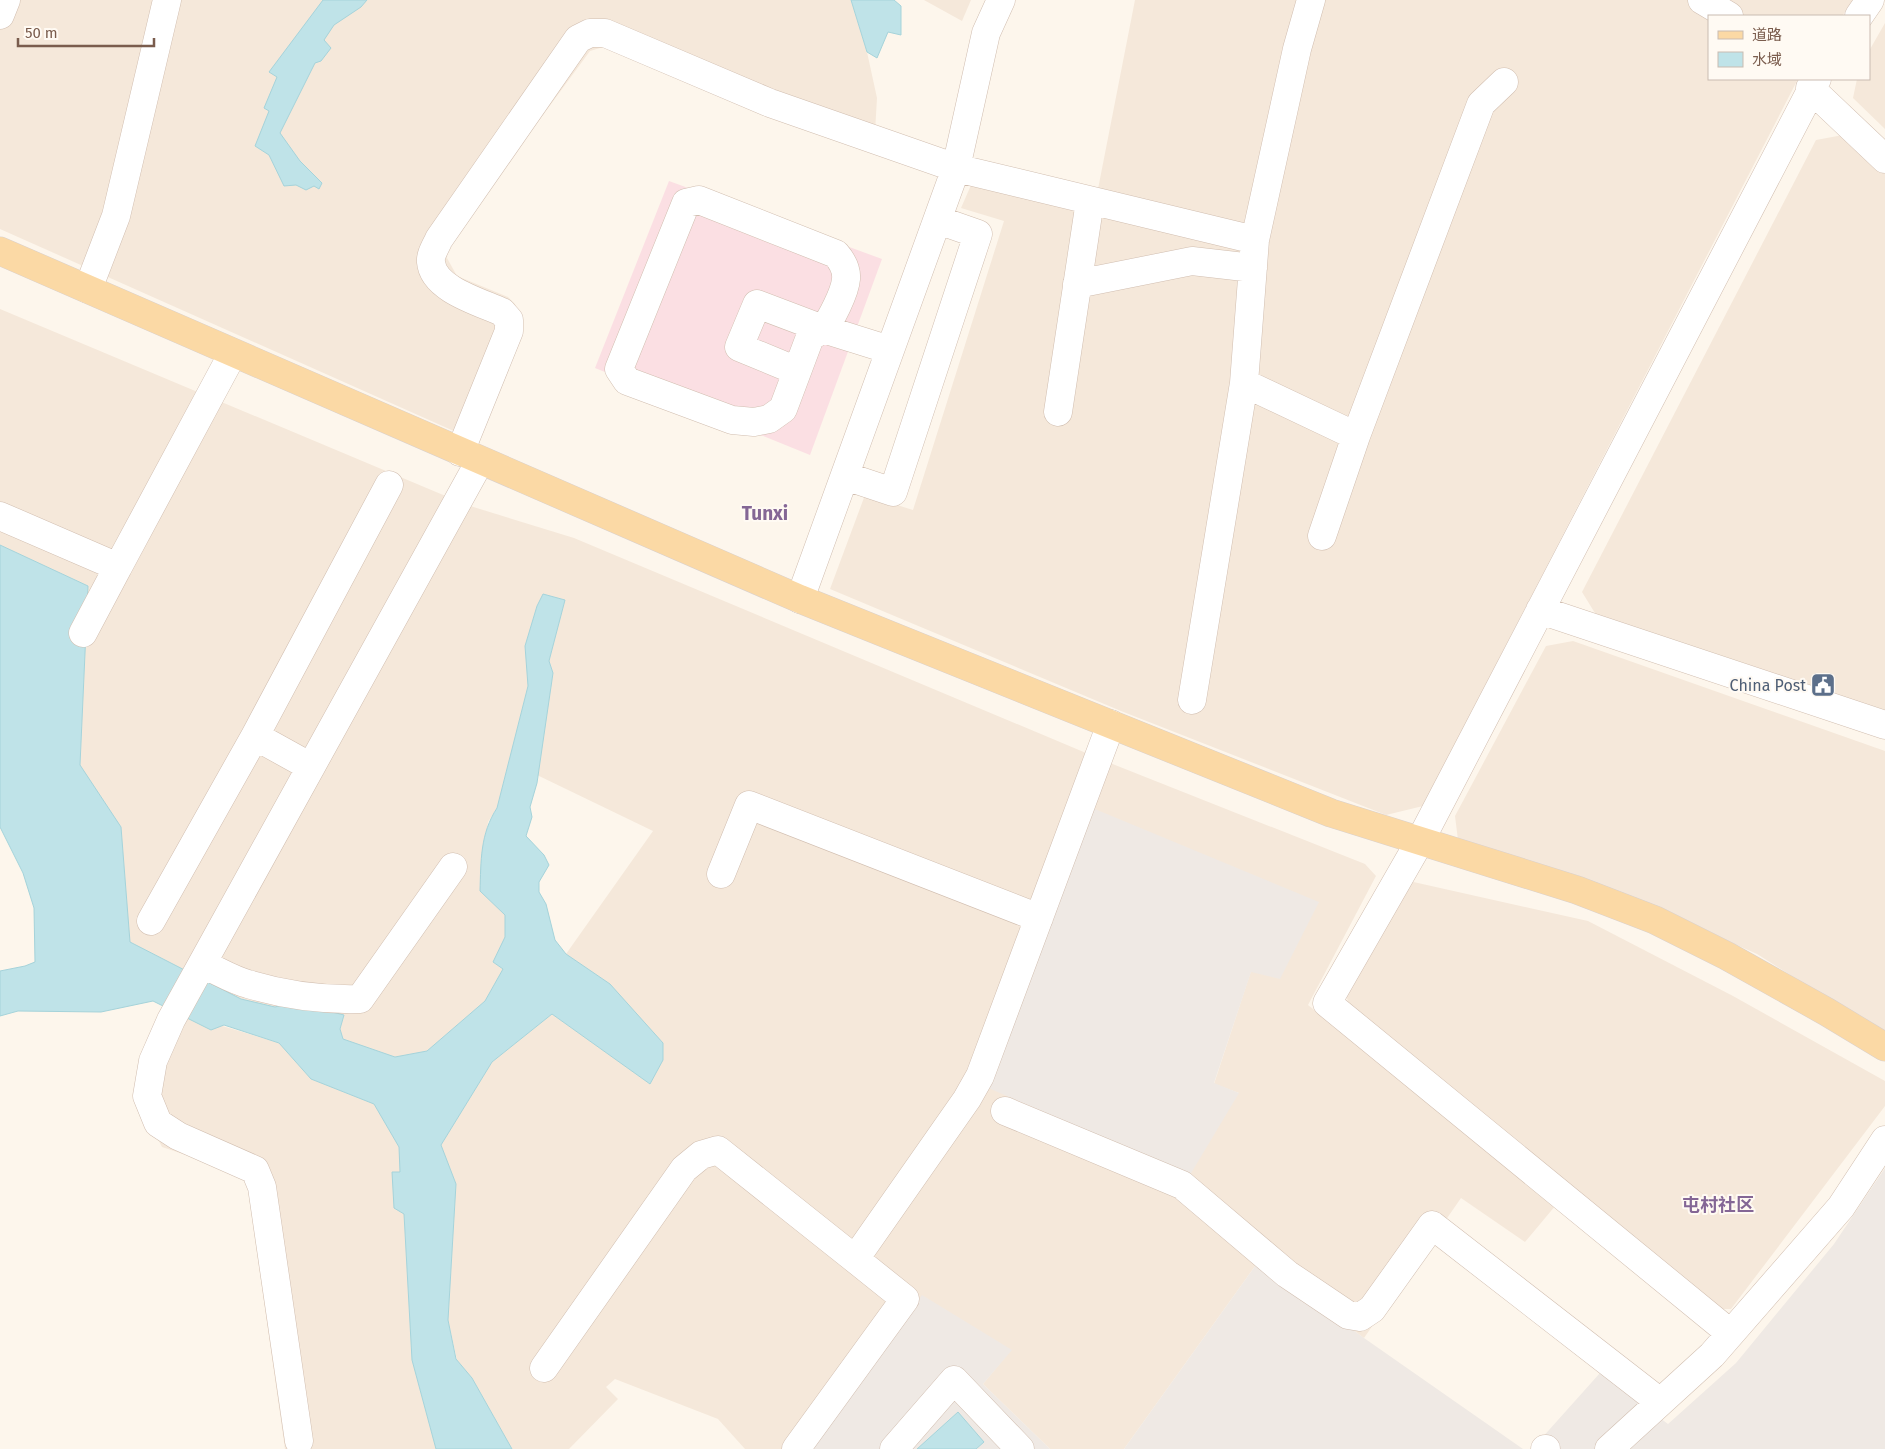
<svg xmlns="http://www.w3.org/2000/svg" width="1885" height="1449" font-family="'Fira Sans','Noto Sans SC',sans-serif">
	<rect width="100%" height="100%" fill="#fdf6ec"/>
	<path fill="#f5e8da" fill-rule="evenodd" d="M 0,0 L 851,0 L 867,52 L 877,98 L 875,132 L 610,45 L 590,51 L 448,244 L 447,258 L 457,276 L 508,297 L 515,304 L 520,320 L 456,432 L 0,229 Z
		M 924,0 L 971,0 L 962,21 Z
		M 1135,0 L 1854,0 L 1842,16 L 1709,16 L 1709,79 L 1798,79 L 1423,806 L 1386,815 L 1121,711 L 830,589 L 865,495 L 913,510 L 1004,221 L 961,208 L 982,160 L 1098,189 Z
		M 1885,23 L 1885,129 L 1853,98 L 1857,79 L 1869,79 L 1869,51 Z
		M 1843,135 L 1885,174 L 1885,715 L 1598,618 L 1582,592 L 1816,140 Z
		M 0,309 L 467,505 L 574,538 L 1105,761 L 1365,864 L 1376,876 L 1308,1005 L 1556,1205 L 1525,1242 L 1461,1198 L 1364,1338 L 1258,1262 L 1124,1449 L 1050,1449 L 983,1384 L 1011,1350 L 811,1449 L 745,1449 L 718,1419 L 615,1379 L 606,1387 L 618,1399 L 569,1449 L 512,1449 L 472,1378 L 457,1360 L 448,1320 L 456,1184 L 441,1145 L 492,1062 L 552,1014 L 650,1084 L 663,1060 L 610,984 L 566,954 L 653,831 L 537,775 L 553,673 L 549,661 L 565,600 L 543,594 L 537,606 L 525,646 L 528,686 L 497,808 L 488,822 L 480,891 L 505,915 L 505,937 L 493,962 L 503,969 L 485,1001 L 427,1051 L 395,1057 L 343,1039 L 340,1029 L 344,1015 L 293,1002 L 275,1007 L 241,999 L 130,942 L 121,827 L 80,765 L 88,586 L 0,545 ZM 1319,902 L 1251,971 L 1214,1084 L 1239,1093 L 986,1087 Z
		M 1573,641 L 1885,751 L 1885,1035 L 1757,954 L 1636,900 L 1458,840 L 1455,816 L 1546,646 Z
		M 1409,881 L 1588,921 L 1733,996 L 1885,1081 L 1885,1106 L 1731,1309 L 1714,1309 L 1350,1012 L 1346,993 Z
		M 169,1010 L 279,1043 L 311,1079 L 374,1104 L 399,1147 L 400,1172 L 393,1172 L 404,1213 L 412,1360 L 436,1449 L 285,1449 L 246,1175 L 162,1147 L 140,1104 Z"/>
	<path fill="#efe9e4" d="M 1090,807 L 1319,902 L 1280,979 L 1251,972 L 1214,1083 L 1239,1093 L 1190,1175 L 986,1087 Z
		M 1885,1168 L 1885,1449 L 1532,1449 L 1600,1373 L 1668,1424 L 1736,1363 L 1834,1244 Z
		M 1258,1262 L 1364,1338 L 1523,1449 L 1124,1449 Z
		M 922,1295 L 1012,1350 L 983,1384 L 1050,1449 L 976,1449 L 984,1442 L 958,1412 L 917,1449 L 811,1449 Z"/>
	<path fill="#fbdfe3" d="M 669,181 L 882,259 L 810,455 L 595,368 Z"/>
	<path fill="#bfe3e8" stroke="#a5d3da" d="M 323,0 L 367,0 L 361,7 L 334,25 L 324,40 L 331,48 L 321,61 L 315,63 L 280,133 L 300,161 L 322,183 L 319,189 L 314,186 L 306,190 L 296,185 L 284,186 L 269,155 L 255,146 L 269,111 L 264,108 L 277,77 L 269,72 Z
		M 851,0 L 894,0 L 901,6 L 901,35 L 888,32 L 877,58 L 867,52 Z
		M 0,545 L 88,586 L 80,765 L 121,827 L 130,942 L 241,999 L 275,1007 L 293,1002 L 344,1015 L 340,1029 L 343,1039 L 395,1057 L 427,1051 L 485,1001 L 503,969 L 493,962 L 505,937 L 505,915 L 480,891 C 481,861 480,834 497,808 L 528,686 L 525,646 L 537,606 L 543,594 L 565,600 L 549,661 L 553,673 L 537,783 L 530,807 L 532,817 L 526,836 L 544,855 L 549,865 L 539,882 L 539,892 L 546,904 L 555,940 L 566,954 L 610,984 L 663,1043 L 663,1060 L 650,1084 L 552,1014 L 492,1062 L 441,1145 L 456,1184 L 448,1320 L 456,1359 L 472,1378 L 512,1449 L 436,1449 L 412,1360 L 404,1214 L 394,1208 L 392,1172 L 400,1172 L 399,1147 L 374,1104 L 311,1079 L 279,1043 L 224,1025 L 211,1030 L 153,1001 L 101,1012 L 18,1011 L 0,1016 L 0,971 L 25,966 L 35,962 L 34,908 L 23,873 L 0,827 Z
		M 958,1412 L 984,1442 L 976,1449 L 917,1449 Z"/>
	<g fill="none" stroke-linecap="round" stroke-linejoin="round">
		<defs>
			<path id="minor" d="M 1702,0 L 1729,16
				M 0,15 L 6,0
				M 1859,16 L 1870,0
				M 1810,88 L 1885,159
				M 1077,284 L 1192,261 L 1253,268
				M 88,289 L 116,216 L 167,0
				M 797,371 L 739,347 L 757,304 L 823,329 C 831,320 845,292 846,279 C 847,269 842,261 836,254 L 699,200 L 686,203 L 619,369 L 627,381 L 732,420 L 754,422 L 769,419 L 783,409 L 810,337 L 823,329 L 890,350
				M 1244,383 L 1356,436 L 1481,104 L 1504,82
				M 1058,412 L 1090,201
				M 460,452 L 509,331 L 509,320 L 502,312 C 480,302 433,289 431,262 C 430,255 436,246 439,239 L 578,39 L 590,33 L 605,33 L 770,103 L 956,168 L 1255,240 L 1297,49 L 1311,0
				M 845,476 L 893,492 L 978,234 L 938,220
				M 0,516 L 118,567 L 233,353
				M 1322,536 L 1356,436
				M 800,599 L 956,168 L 986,33 L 1001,0
				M 1540,610 L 1885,725
				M 83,633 L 118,567
				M 1192,700 L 1244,383 L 1255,240
				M 255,736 L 311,767
				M 721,874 L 749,805 L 1039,918
				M 151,921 L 255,736 L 389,485
				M 202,964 C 217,970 232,980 248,984 C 284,995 322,1000 360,999 L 453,867
				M 1005,1111 L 1182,1185 L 1287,1274 L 1348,1315 L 1360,1317 L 1372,1309 L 1432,1225 L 1660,1402
				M 1730,1333 L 1327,1003 L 1420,841 L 1817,79
				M 544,1368 L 684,1169 L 701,1155 L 718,1150 L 855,1259 L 967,1099 L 980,1076 L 1111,724
				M 299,1441 L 262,1187 L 255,1170 L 178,1136 L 158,1123 L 147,1096 L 153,1061 L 171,1020 L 202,964 L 480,461
				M 796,1449 L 905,1299 L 855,1259
				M 894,1449 L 954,1380 L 1020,1449
				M 1545,1449 L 1546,1449
				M 1609,1449 L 1712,1355 L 1841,1207 L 1885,1140"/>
			<path id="major" d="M 0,251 L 800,599 L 1331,813 L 1577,890 L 1655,920 L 1727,956 L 1827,1012 L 1885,1047"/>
		</defs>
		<use href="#minor" stroke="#d1beb0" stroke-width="29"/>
		<use href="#major" stroke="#dad1cd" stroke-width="29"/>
		<use href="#minor" stroke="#fff" stroke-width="28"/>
		<use href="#major" stroke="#fbd9a5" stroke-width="28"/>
	</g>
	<defs>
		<symbol id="civic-square" viewBox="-11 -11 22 22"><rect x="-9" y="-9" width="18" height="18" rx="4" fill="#5c6f8a" stroke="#fffaf3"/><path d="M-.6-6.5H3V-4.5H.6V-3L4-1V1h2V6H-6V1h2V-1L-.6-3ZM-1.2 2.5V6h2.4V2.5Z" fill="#fff"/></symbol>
	</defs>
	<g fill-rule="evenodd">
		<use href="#civic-square" x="1809" y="671" width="28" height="28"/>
	</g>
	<g text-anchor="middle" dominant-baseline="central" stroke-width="4" stroke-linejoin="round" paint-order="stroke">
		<g font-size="16" fill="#4e5e75" stroke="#fffaf3" text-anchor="end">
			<text x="1806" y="685">China Post</text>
		</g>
		<g font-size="18" font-weight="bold" fill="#846695" stroke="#fffaf3">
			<text x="1718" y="1205">屯村社区</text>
		</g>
		<g font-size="19" font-weight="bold" fill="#846695" stroke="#fffaf3">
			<text x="765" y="513">Tunxi</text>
		</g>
	</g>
	<rect x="1708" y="15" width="162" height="65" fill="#fffaf3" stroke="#cabbb1"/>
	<rect x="1718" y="31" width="25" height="8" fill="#fbd9a5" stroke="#cabbb1"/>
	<text x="1752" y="40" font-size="15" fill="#7a5c4d">道路</text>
	<rect x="1718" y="52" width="25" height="15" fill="#bfe3e8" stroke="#cabbb1"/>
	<text x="1752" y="65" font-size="15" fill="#7a5c4d">水域</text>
	<path d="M18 38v8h136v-8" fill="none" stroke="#7a5c4d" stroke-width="2.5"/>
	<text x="25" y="38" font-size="15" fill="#7a5c4d" stroke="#fffaf3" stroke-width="4" paint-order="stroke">50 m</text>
</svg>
